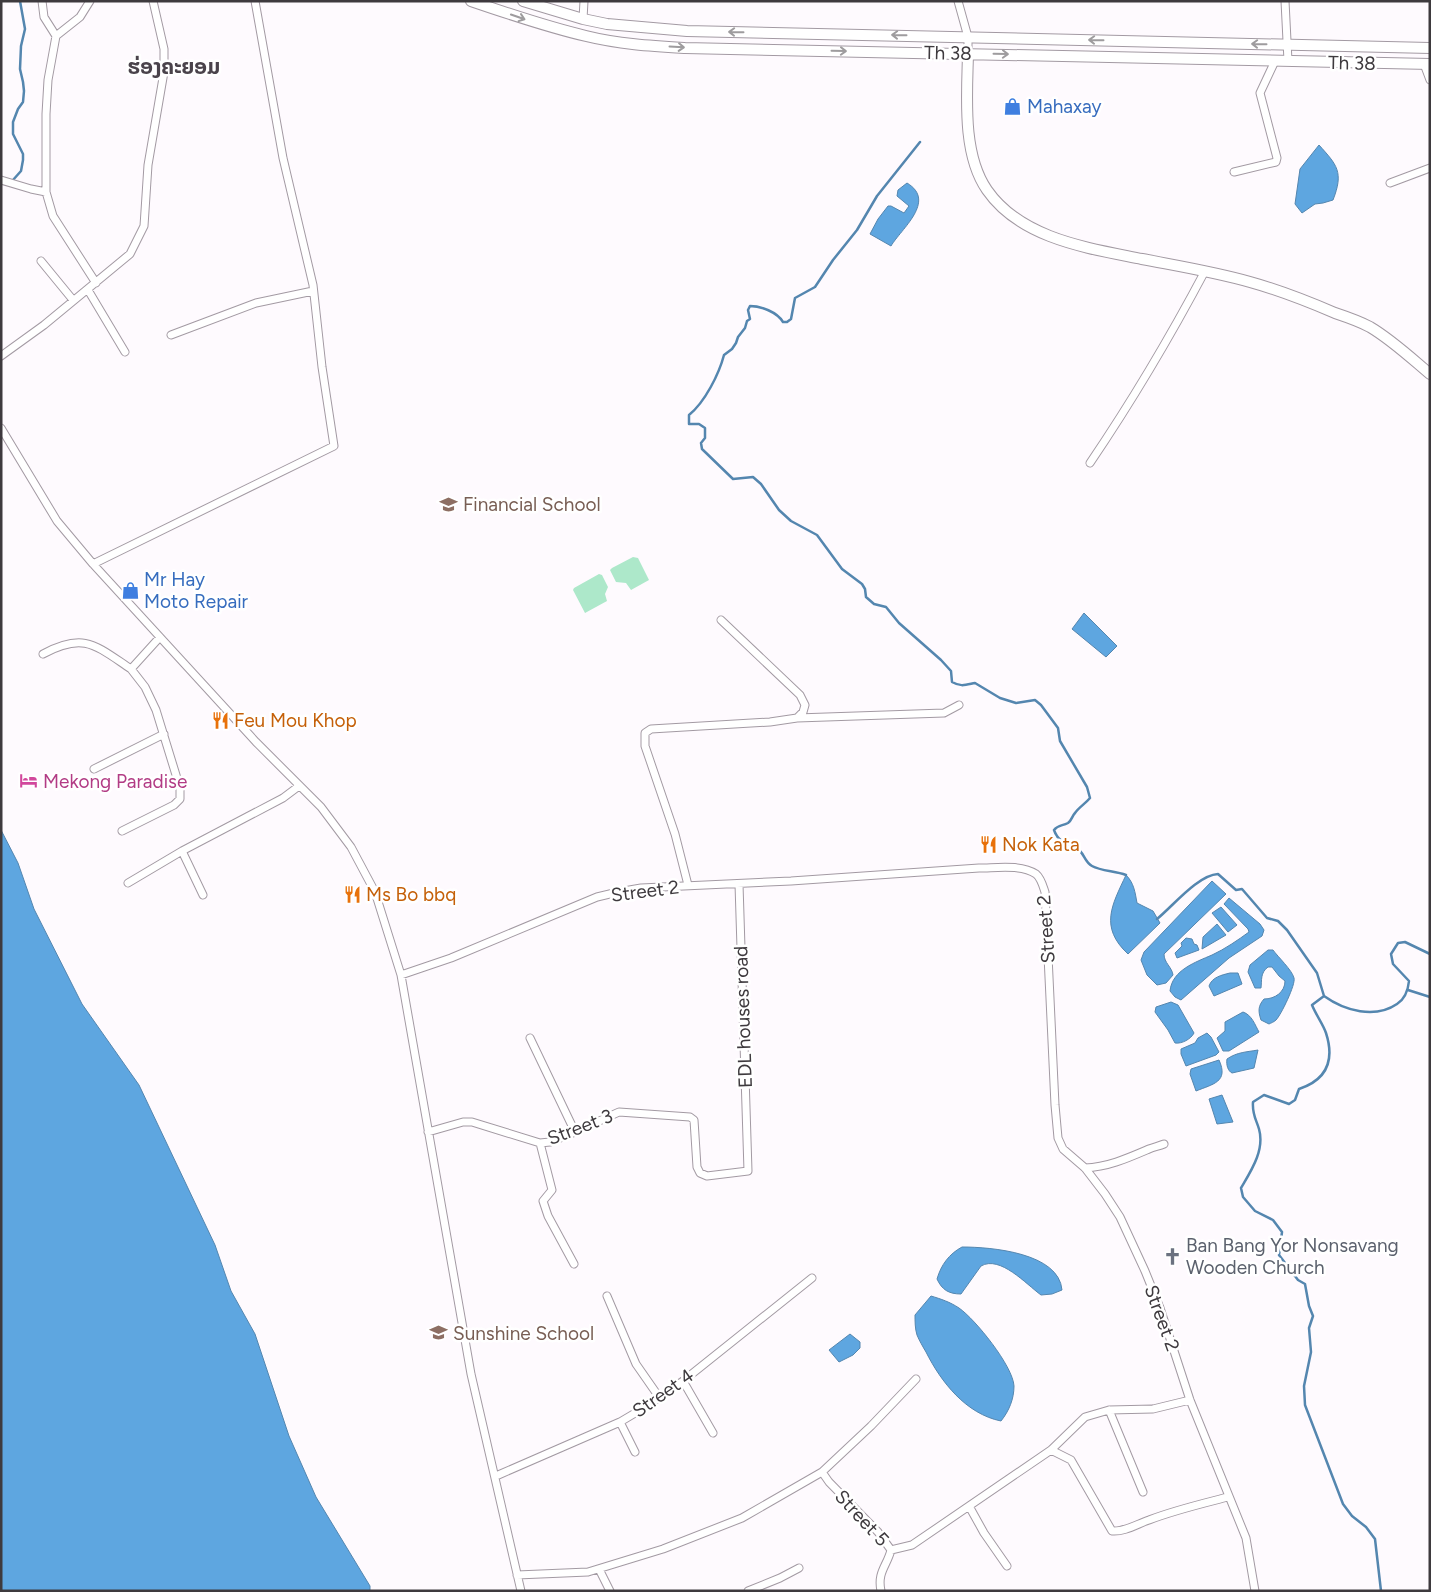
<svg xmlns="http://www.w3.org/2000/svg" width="1431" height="1592" font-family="Figtree,'Noto Sans Lao',sans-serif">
	<rect width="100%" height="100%" fill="#fefafe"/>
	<path fill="#ade8ca" d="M 633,557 L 638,558 L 649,580 L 631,590 L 626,583 L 616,582 L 610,570 L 612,568 Z
		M 599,574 L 602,575 L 608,587 L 605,594 L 607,601 L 585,613 L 573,590 L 574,588 Z"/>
	<path fill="#5ea6e0" stroke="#5486af" d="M 1319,145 C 1337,165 1344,172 1333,200 L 1323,203 L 1315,204 L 1302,213 L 1295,204 L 1300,169 Z
		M 907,183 C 937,201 901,229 891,246 L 870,234 L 878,219 L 888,206 L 891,206 L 904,213 L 909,206 L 897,196 L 898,190 Z
		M 1084,613 L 1117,646 L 1106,657 L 1072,629 Z
		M 1,830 L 18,863 L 34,909 L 82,1004 L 139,1085 L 215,1245 L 231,1291 L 255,1334 L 289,1436 L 316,1497 L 370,1586 L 370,1591 L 1,1591 Z
		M 1126,875 C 1134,883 1135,892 1137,903 L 1153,911 L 1160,923 L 1128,954 C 1099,927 1112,905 1126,875 Z
		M 1212,881 L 1226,894 L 1164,954 C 1164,963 1172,967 1173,975 L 1166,983 L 1157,985 L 1147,975 L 1141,960 L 1144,952 Z
		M 1229,898 L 1260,924 L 1264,930 L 1262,936 L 1229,958 L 1181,1000 L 1175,997 L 1170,991 C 1172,970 1196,962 1212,955 C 1225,949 1238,940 1249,932 L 1248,929 L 1224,904 Z
		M 1221,907 L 1237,925 L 1228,932 L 1212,913 Z
		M 1217,924 L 1226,935 L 1202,949 L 1203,937 Z
		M 1186,938 L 1192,939 L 1194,944 L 1197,945 L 1199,950 L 1177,958 L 1175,953 L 1182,946 L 1181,943 Z
		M 1268,950 L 1273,950 C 1278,957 1292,970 1294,978 C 1296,984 1281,1015 1276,1020 C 1274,1022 1271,1023 1269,1024 L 1261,1020 C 1258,1011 1258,1006 1264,999 C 1275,999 1285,992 1285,981 L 1279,976 L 1272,967 L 1268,967 C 1260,973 1262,980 1261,988 L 1255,988 L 1248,972 L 1250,965 Z
		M 1230,973 L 1238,973 L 1242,984 L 1214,996 L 1209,986 C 1212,977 1222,975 1230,973 Z
		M 1171,1002 L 1178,1005 L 1194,1033 C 1191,1039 1182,1044 1175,1043 L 1168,1030 L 1155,1012 L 1156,1007 Z
		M 1243,1012 C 1252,1015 1255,1025 1259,1032 L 1229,1051 L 1223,1051 L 1217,1038 L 1225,1031 L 1225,1022 Z
		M 1207,1033 L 1211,1037 L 1219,1052 L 1216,1055 L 1186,1066 L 1181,1054 L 1181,1049 L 1195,1043 L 1198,1038 Z
		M 1258,1050 L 1254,1068 L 1232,1073 C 1228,1071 1226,1065 1227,1059 C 1237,1052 1247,1052 1258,1050 Z
		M 1219,1060 C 1229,1082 1213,1084 1196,1091 L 1190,1074 L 1191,1069 Z
		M 1222,1095 L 1233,1122 L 1217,1124 L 1209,1099 Z
		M 962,1247 C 992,1247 1059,1253 1062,1290 L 1052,1294 L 1041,1295 C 1026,1284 1000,1255 981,1266 L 961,1294 C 949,1294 942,1290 937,1279 C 941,1265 949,1254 962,1247 Z
		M 931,1296 C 941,1299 950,1302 959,1308 C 975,1319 1013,1366 1014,1386 C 1014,1399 1009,1411 1001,1421 C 966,1414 941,1382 926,1352 C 923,1347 919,1340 917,1335 C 915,1329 915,1321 915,1315 Z
		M 850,1334 L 860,1342 L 860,1348 L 853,1355 L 839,1362 L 829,1350 Z"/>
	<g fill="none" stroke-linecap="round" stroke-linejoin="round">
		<path stroke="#5486af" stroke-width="2.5" d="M 920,142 L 877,196 L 857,230 L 833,260 L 815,287 L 795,298 L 791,319 L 787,322 L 783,322 C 777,312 761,306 750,306 L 748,310 L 750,319 L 747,321 L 745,328 L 738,337 L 736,343 L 732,349 L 724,355 C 719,374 705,402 689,415 L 689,424 L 699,424 L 705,428 L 705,438 L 701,443 L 702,449 L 733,479 L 753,477 L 761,484 L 779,510 L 791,521 L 817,535 L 842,569 L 862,584 L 865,589 L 866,597 L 874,604 L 886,607 L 899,623 L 941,660 L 951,671 L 952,682 C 961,687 965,685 975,683 L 1000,698 L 1016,703 L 1035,700 L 1041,705 L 1058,728 L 1060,741 L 1087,787 L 1090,798 C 1085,804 1079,807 1075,813 C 1072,816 1072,820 1068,823 C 1062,826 1058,825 1054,830 C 1060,847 1072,841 1080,851 C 1085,856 1085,862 1092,866 C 1101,871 1115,871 1126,875
			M 13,180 L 21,171 L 23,160 L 23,154 L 13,134 L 13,122 L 18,109 L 23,102 L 24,91 L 23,82 L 20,69 L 21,46 L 25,29 L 20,1
			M 1157,919 C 1173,906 1198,875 1218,874 L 1236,890 L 1242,889 L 1267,918 L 1278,921 L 1287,930 L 1317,973 L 1324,996
			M 1408,990 L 1430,997
			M 1381,1591 L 1375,1539 L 1366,1527 L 1352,1516 L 1343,1504 L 1305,1405 L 1304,1386 L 1311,1352 L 1309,1328 L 1313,1316 L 1309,1306 L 1305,1284 L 1298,1280 L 1279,1255 L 1282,1232 L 1273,1220 L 1255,1211 L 1243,1197 L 1241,1188 C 1251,1171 1265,1150 1259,1129 C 1256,1119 1252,1114 1253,1102 L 1264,1095 L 1289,1104 L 1295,1100 L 1299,1089 C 1326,1080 1335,1061 1326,1033 C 1323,1024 1316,1015 1312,1005 L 1324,996 C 1345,1011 1375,1019 1397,1004 C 1405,999 1408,991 1409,981 L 1393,964 L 1391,954 L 1398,943 L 1405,942 L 1430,954"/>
		<defs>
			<path id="street" d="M 42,1 L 44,17 L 56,36 L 80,17 L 90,1
				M 958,1 L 968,37 L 968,54
				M 1285,1 L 1288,61
				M 583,19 L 584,1
				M 56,36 L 48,80 L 46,114 L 46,192 L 53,216 L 96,283
				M 1424,64 L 1430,80
				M 1234,172 L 1276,162 L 1277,158 L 1260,93 L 1275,61
				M 1,180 L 31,189 L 46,192
				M 1390,183 L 1430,168
				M 41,261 L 73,300
				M 88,290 L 125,352
				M 171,335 L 256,303 L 313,291
				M 1,356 L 44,325 L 130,254 L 144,226 L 148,165 L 164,72 L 164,49 L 153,1
				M 1,428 L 57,521 L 93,564 L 256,742 L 321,807 L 351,847 L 375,892 L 401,975 L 471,1374 L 521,1591
				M 1090,463 C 1132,401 1170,337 1205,271
				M 93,564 L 334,446 L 322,367 L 313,285 L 283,158 L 255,1
				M 43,654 C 84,632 95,645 131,669
				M 797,718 L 944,713 L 959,705
				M 94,769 L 164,734
				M 122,831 L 174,805 L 180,799 L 180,788 L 156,710 L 145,687 L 131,669 L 160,637
				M 182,851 L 203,895
				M 128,883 L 182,851 L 283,798 L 299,786
				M 688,885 L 675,834 L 645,746 L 645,733 L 651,729 L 770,722 L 797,718 L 803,712 L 805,705 L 800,695 L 721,620
				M 401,975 L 451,958 L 597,897 L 618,892 L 641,888 L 791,881 L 979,868 C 996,868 1021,864 1036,874 C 1041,878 1043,886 1045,892 L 1055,1105 L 1058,1138 L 1063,1149 L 1085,1168 L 1105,1194 L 1120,1217 L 1145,1271 L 1160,1308 L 1190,1400 L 1246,1538 L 1255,1591
				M 530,1038 L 575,1132
				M 428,1132 L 463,1122 L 472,1122 L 540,1143 L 550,1142 L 575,1132 L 619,1112 L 690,1117 L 694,1120 L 697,1167 L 700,1173 L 707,1176 L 748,1171 L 739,884
				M 540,1143 L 552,1190 L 543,1201 L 548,1216 L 574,1264
				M 1085,1168 C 1108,1167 1128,1158 1149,1149 C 1154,1147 1159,1146 1164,1144
				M 607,1296 L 636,1364 L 659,1397
				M 683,1381 L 713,1433
				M 1109,1410 L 1143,1492
				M 620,1422 L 635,1452
				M 1051,1450 L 1071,1460 L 1112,1531 C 1125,1532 1137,1524 1149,1520 C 1175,1510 1201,1504 1228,1497
				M 822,1472 L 871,1426 L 916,1379
				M 496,1476 L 620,1422 L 647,1406 L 683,1381 L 812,1278
				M 969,1506 L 984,1533 L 1007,1566
				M 599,1569 L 610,1591
				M 517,1575 L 588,1572 L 663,1549 L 742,1518 L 822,1472 L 829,1482 L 878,1532 L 891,1550 L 912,1545 L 1051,1450 L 1085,1417 L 1109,1410 L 1153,1409 L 1190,1400
				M 748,1591 L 780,1578 L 799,1568
				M 881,1591 C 877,1572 887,1566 891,1550"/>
			<path id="secondary" d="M 471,1 C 509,14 547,27 586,36 C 618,44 652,46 685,48 L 1430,64
				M 523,1 L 583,19 L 607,24 L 687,31 L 1430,48
				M 968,54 C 967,96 962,154 987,190 C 1021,239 1088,248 1142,259 C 1178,266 1215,272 1250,282 C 1279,290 1307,301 1335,313 C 1347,317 1359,321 1370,327 C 1392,340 1411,358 1430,374"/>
		</defs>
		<use href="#street" stroke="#a39aa3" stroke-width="9"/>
		<use href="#secondary" stroke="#a39aa3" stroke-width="12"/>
		<use href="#street" stroke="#fff" stroke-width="7"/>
		<use href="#secondary" stroke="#fff" stroke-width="10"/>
	</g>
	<defs><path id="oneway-shaft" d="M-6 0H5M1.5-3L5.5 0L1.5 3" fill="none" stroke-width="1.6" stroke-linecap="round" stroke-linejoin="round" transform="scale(1.25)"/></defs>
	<g stroke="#9e9c9e">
		<use href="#oneway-shaft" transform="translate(518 17) rotate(19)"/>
		<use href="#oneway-shaft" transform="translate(736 32) rotate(-179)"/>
		<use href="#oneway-shaft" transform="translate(899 35) rotate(-179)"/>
		<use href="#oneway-shaft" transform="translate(1096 40) rotate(-179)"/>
		<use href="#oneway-shaft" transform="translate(1259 44) rotate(-179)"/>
		<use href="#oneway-shaft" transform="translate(677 47) rotate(3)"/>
		<use href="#oneway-shaft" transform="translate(839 51) rotate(1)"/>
		<use href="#oneway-shaft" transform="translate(1001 54) rotate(1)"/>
	</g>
	<defs>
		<symbol id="shop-bare" viewBox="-9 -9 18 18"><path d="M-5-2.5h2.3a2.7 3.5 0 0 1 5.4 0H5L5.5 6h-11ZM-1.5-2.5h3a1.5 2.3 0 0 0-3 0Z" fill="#3f7fe0" stroke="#fff" stroke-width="2.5" paint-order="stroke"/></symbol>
		<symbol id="university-bare" viewBox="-9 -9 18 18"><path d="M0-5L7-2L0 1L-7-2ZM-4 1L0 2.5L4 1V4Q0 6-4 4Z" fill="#8d6e63" stroke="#fff" stroke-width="2.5" paint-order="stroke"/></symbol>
		<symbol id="restaurant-bare" viewBox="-9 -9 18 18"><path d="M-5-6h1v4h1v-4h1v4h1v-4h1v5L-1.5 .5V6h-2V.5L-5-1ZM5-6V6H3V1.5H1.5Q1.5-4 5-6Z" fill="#e8710a" stroke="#fff" stroke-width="2.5" paint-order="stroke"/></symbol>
		<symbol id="hotel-bare" viewBox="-9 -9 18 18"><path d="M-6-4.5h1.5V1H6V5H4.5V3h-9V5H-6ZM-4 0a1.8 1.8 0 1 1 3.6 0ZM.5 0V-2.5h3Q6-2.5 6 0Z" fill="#d1479c" stroke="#fff" stroke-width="2.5" paint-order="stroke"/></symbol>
		<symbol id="church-bare" viewBox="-9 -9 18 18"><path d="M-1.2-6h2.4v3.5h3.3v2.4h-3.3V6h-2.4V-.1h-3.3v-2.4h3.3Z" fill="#6b7280" stroke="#fff" stroke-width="2.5" paint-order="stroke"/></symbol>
		<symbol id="school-bare" viewBox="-9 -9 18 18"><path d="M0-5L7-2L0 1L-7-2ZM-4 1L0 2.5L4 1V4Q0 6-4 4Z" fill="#8d6e63" stroke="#fff" stroke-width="2.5" paint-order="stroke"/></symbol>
	</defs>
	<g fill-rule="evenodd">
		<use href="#shop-bare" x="1000" y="94" width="25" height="25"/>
		<use href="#university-bare" x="436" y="492" width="25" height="25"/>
		<use href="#shop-bare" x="118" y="578" width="25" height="25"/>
		<use href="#restaurant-bare" x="208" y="708" width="25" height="25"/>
		<use href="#hotel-bare" x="16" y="768" width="25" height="25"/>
		<use href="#restaurant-bare" x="976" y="832" width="25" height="25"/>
		<use href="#restaurant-bare" x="340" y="882" width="25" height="25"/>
		<use href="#church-bare" x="1160" y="1244" width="25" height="25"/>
		<use href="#school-bare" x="426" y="1320" width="25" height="25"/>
	</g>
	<g text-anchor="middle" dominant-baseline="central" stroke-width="5" stroke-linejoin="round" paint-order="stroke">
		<g font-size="19" fill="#3e3a3e" stroke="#fff">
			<text transform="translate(948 53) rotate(1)">Th 38</text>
			<text transform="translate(1352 63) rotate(1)">Th 38</text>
			<text transform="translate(645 891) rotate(-7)">Street 2</text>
			<text transform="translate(1046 929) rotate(-94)">Street 2</text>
			<text transform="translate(743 1017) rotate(-92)">EDL houses road</text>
			<text transform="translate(580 1127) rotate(-21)">Street 3</text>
			<text transform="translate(1162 1318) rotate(70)">Street 2</text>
			<text transform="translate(663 1393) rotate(-35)">Street 4</text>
			<text transform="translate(862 1518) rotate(47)">Street 5</text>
		</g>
		<g font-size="19" fill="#366cbe" stroke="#fff" text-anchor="start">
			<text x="1027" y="106">Mahaxay</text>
			<text x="144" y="579">Mr Hay<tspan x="144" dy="22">Moto Repair</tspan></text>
		</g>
		<g font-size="19" fill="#785e54" stroke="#fff" text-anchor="start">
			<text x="463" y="504">Financial School</text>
			<text x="453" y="1333">Sunshine School</text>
		</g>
		<g font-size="19" fill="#c56008" stroke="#fff" text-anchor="start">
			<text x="234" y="720">Feu Mou Khop</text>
			<text x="1002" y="844">Nok Kata</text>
			<text x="366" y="894">Ms Bo bbq</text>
		</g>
		<g font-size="19" fill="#b23c85" stroke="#fff" text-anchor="start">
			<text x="43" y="781">Mekong Paradise</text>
		</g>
		<g font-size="19" fill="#5b616d" stroke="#fff" text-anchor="start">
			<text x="1186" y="1245">Ban Bang Yor Nonsavang<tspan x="1186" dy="22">Wooden Church</tspan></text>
		</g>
		<g font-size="21" font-weight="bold" fill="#4a434b" stroke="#fff">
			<text x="174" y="66">ຮ່ອງຄະຍອມ</text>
		</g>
	</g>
	<rect width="1431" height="1592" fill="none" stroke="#3e3a3e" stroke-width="5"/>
</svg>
